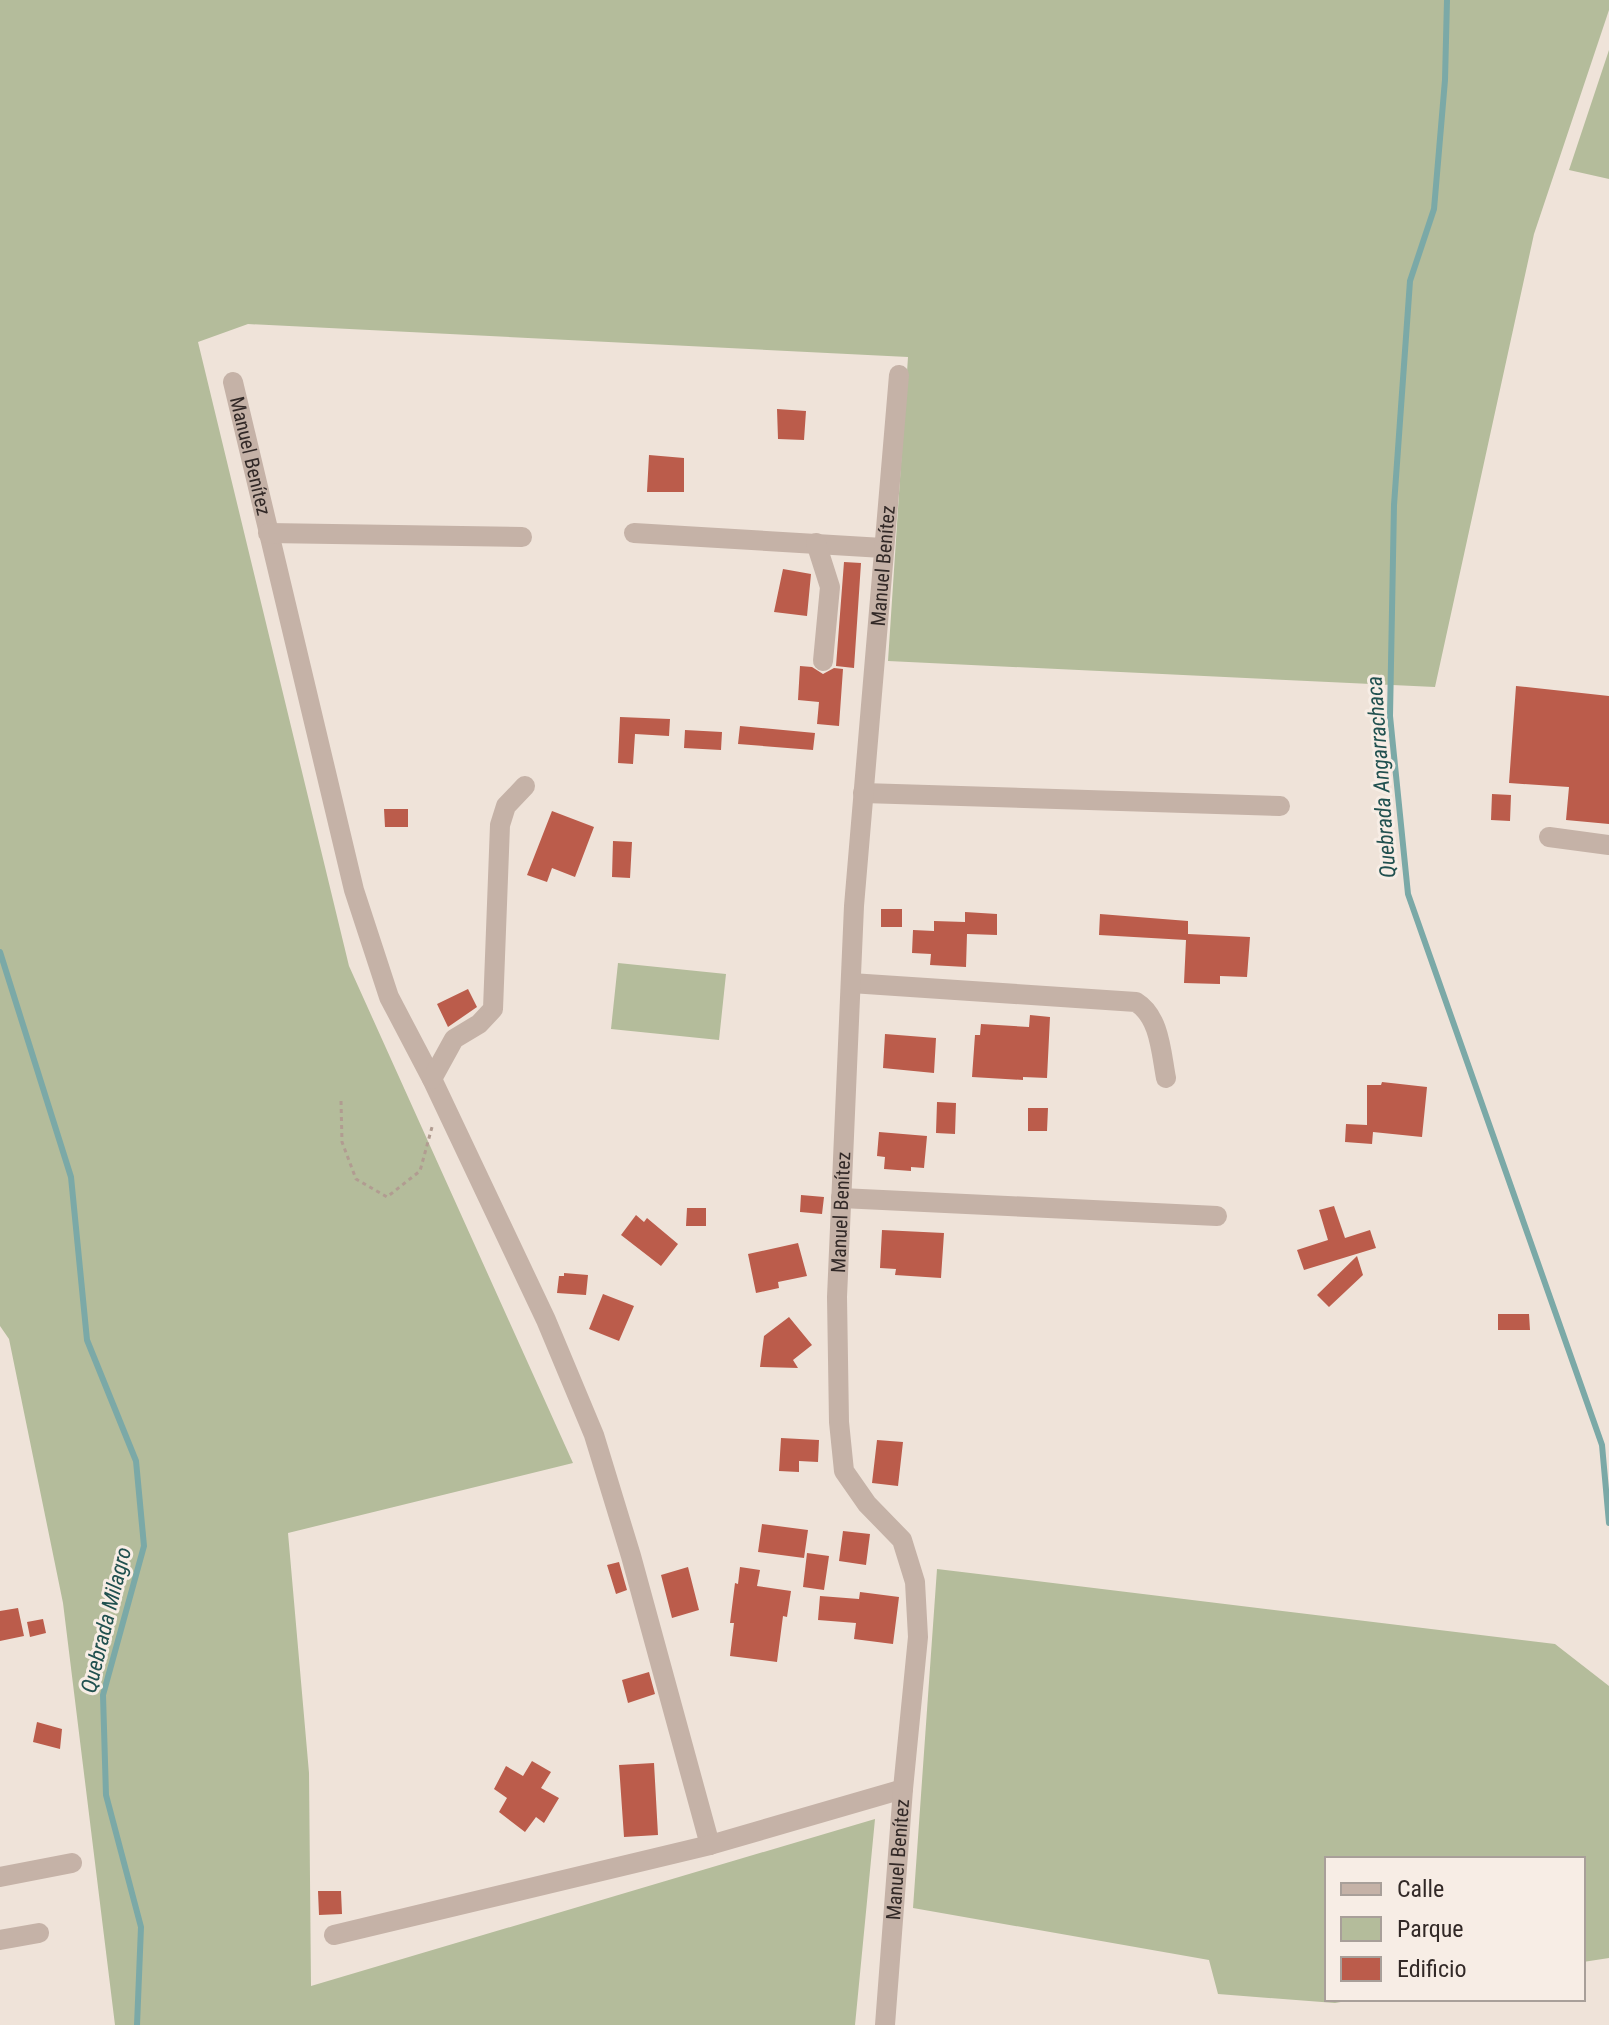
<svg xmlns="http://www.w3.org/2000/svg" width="1609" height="2025" font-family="'Roboto Condensed',sans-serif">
	<rect width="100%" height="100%" fill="#efe3d9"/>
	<path fill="#b4bc9b" d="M 0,0 L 1609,0 L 1609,10 L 1534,234 L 1435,687 L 888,661 L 908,357 L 248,324 L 198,342 L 349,966 L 573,1463 L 288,1533 L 309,1773 L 311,1986 L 875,1819 L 855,2025 L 115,2025 L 63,1603 L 9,1339 L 0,1326 Z
		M 1609,50 L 1609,179 L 1569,170 Z
		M 618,963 L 726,974 L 719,1040 L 611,1029 Z
		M 937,1569 L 1555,1644 L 1609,1686 L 1609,1958 L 1583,1962 L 1583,1859 L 1327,1859 L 1327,1999 L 1358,1999 L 1335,2003 L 1218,1994 L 1209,1960 L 913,1908 Z"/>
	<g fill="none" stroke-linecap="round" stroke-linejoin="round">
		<path stroke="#7ba9a7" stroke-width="6" d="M 1447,0 L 1445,80 L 1434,209 L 1410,281 L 1394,505 L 1390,716 L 1408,894 L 1602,1445 L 1609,1523
			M 0,952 L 71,1177 L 87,1340 L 136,1461 L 144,1546 L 103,1695 L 106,1795 L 141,1927 L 137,2025"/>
	</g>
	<path fill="#bb5c4b" d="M 777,409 L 806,411 L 804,440 L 778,439 Z
		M 649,455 L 684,458 L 684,492 L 647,492 Z
		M 844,562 L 861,563 L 854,668 L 836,666 Z
		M 783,569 L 811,574 L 807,616 L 774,612 Z
		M 800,666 L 812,667 L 823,674 L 834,668 L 843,669 L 839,726 L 817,724 L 819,702 L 798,700 Z
		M 1516,686 L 1609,696 L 1609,824 L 1566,820 L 1569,787 L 1509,783 Z
		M 620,717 L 670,719 L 669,736 L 635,734 L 633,764 L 618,763 Z
		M 740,726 L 815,733 L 813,750 L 738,744 Z
		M 685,730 L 722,732 L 721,750 L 684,748 Z
		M 1492,794 L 1511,795 L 1510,821 L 1491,820 Z
		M 384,809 L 408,809 L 408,827 L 385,827 Z
		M 552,811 L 594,827 L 575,877 L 552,868 L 547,882 L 527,875 Z
		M 613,841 L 632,842 L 630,878 L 612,877 Z
		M 881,909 L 902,909 L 902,927 L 881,927 Z
		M 965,912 L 997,914 L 997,935 L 967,934 L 966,967 L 930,965 L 931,954 L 912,953 L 913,930 L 934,931 L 934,921 L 965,922 Z
		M 1100,914 L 1188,921 L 1188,934 L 1250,937 L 1247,977 L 1220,976 L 1220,984 L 1184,983 L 1186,940 L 1099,935 Z
		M 468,989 L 477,1007 L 448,1027 L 437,1004 Z
		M 1030,1015 L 1050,1017 L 1047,1078 L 1023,1077 L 1023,1080 L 972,1077 L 975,1035 L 980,1035 L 981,1024 L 1029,1027 Z
		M 885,1034 L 936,1038 L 934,1073 L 883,1068 Z
		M 1382,1082 L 1427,1087 L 1422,1137 L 1373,1132 L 1372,1144 L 1345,1142 L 1346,1124 L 1367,1125 L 1367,1085 L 1381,1085 Z
		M 937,1102 L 956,1103 L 955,1134 L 936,1133 Z
		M 1028,1108 L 1048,1108 L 1047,1131 L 1028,1131 Z
		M 879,1132 L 927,1136 L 924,1168 L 911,1167 L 911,1171 L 884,1169 L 885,1157 L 877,1156 Z
		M 801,1195 L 824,1197 L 822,1214 L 800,1212 Z
		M 1334,1206 L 1345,1238 L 1370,1230 L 1376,1248 L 1304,1270 L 1297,1250 L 1328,1240 L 1319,1210 Z
		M 687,1208 L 706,1208 L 706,1226 L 686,1226 Z
		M 636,1215 L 644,1222 L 647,1218 L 678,1244 L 661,1266 L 621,1235 Z
		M 882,1230 L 944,1233 L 941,1278 L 895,1275 L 896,1269 L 880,1268 Z
		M 798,1243 L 807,1276 L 778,1282 L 779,1288 L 756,1293 L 748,1254 Z
		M 1357,1256 L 1363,1275 L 1329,1307 L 1317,1295 Z
		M 564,1273 L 588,1275 L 586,1295 L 557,1293 L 559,1276 L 564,1276 Z
		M 603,1294 L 634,1306 L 619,1341 L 589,1329 Z
		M 1498,1314 L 1529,1314 L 1530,1330 L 1498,1330 Z
		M 789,1317 L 812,1345 L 793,1360 L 798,1368 L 760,1367 L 764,1336 Z
		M 781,1438 L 819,1440 L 818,1462 L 799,1461 L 799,1472 L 779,1471 Z
		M 877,1440 L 903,1442 L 898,1486 L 872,1483 Z
		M 762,1524 L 808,1530 L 804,1558 L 758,1552 Z
		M 843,1531 L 870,1534 L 866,1565 L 839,1561 Z
		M 807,1553 L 829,1556 L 824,1590 L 803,1587 Z
		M 619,1562 L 627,1590 L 616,1594 L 607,1565 Z
		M 688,1567 L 699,1610 L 672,1618 L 661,1575 Z
		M 740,1567 L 760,1570 L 757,1586 L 791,1591 L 787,1617 L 783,1616 L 777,1662 L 730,1656 L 734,1623 L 730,1623 L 735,1583 L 738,1584 Z
		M 860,1592 L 899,1597 L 893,1644 L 854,1639 L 856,1623 L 818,1620 L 820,1596 L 859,1599 Z
		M 18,1608 L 24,1636 L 0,1641 L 0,1611 Z
		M 43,1619 L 46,1633 L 30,1637 L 27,1622 Z
		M 649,1672 L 655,1694 L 628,1703 L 622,1680 Z
		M 37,1722 L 62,1729 L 60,1749 L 33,1742 Z
		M 532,1761 L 551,1772 L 541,1788 L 559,1798 L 544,1823 L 536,1817 L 525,1832 L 499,1812 L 507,1798 L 494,1789 L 506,1766 L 523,1776 Z
		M 654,1763 L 658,1835 L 624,1837 L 619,1765 Z
		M 318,1891 L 341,1891 L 342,1914 L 319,1915 Z"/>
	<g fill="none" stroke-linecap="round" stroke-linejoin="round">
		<path stroke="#b19c91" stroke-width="3" stroke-dasharray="4 4" stroke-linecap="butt" d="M 341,1101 L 342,1142 L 356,1179 L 387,1197 L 420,1171 L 432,1127"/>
		<g stroke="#c5b2a7" stroke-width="20">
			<path id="s1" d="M 233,382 L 354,890 L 389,997 L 432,1079 L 546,1320 L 594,1435 L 631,1556 L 710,1845"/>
			<path d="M 268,533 L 522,537"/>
			<path d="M 634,533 L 883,548"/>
			<path d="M 816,543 L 830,587 L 823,661"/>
			<path d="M 863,793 L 1280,806"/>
			<path d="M 1549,837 L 1609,845"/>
			<path d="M 851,983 L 1136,1002 C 1160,1017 1161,1052 1166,1078"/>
			<path d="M 432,1079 L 454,1039 L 479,1024 L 493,1009 L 500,825 L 506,806 L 525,786"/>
			<path d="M 841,1198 L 1217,1216"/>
			<path d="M 0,1877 L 72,1863"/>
			<path d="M 334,1935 L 710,1845 L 903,1789"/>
			<path d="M 0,1940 L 39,1933"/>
			<path id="s2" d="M 885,2025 L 903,1789 L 918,1637 L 915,1582 L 902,1540 L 867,1504 L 844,1471 L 839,1422 L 837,1297 L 854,906 L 899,375"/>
		</g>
	</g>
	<g text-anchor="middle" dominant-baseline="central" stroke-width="6" stroke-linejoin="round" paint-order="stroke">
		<g font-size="20" fill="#322927" stroke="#f7ede5">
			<text stroke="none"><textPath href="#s1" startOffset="76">Manuel Benítez</textPath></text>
			<text stroke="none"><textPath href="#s2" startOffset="1486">Manuel Benítez</textPath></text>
			<text stroke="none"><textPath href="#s2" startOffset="838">Manuel Benítez</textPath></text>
			<text stroke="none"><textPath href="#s2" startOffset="166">Manuel Benítez</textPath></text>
		</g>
		<g font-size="22" font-style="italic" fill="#20504f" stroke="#f7ede5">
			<text transform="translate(1381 777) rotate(-94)">Quebrada Angarrachaca</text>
			<text transform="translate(106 1620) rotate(-76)">Quebrada Milagro</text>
		</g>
	</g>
	<rect x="1325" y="1857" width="260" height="144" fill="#f7ede5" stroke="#a89f99" stroke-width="2"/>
	<rect x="1341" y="1883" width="40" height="12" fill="#c5b2a7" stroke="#a89f99" stroke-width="2"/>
	<text x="1397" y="1897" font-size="24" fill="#322927">Calle</text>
	<rect x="1341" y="1917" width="40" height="24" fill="#b4bc9b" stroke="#a89f99" stroke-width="2"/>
	<text x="1397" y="1937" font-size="24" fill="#322927">Parque</text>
	<rect x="1341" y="1957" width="40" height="24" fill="#bb5c4b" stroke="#a89f99" stroke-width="2"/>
	<text x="1397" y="1977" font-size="24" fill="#322927">Edificio</text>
</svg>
